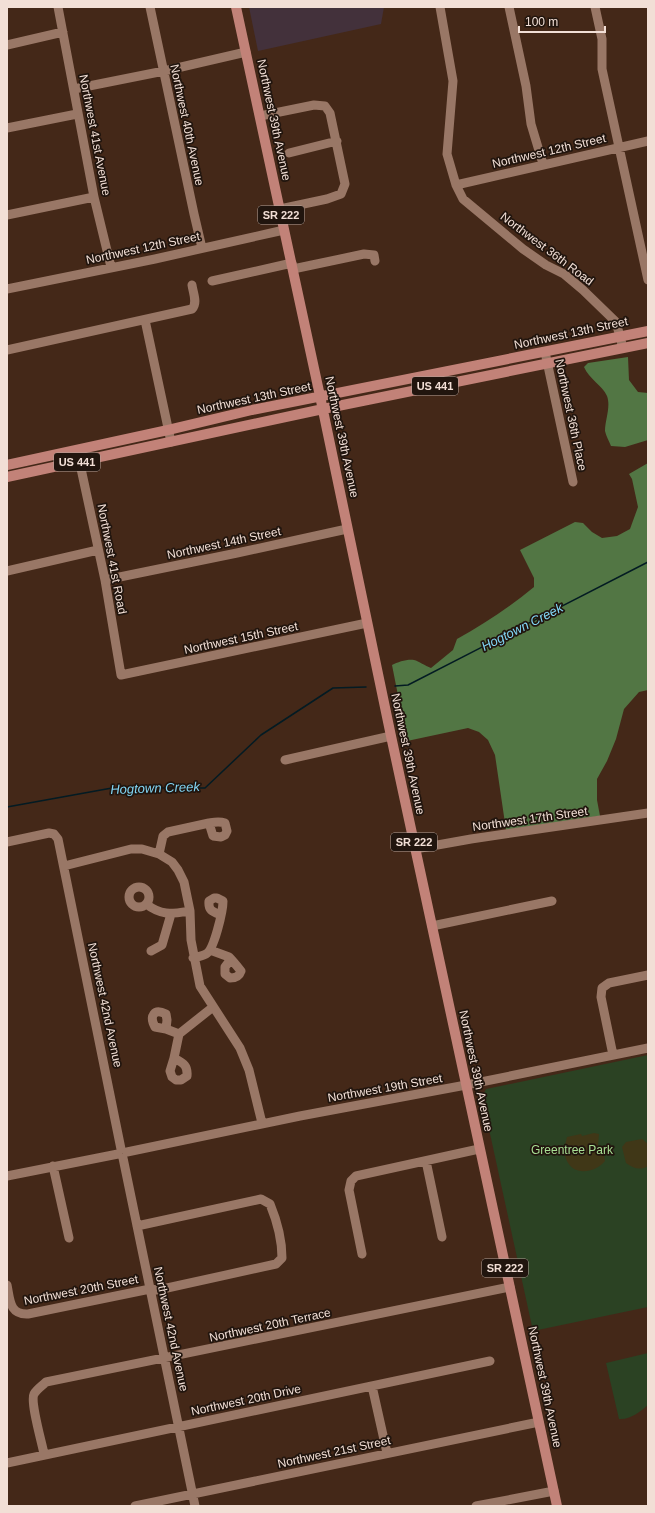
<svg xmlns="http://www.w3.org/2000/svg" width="655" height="1513" font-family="Arial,sans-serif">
	<rect width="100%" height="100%" fill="#442818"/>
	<path fill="#43313b" d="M 249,7 L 384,7 L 381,24 L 258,51 Z"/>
	<path fill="#2b4223" d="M 648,1055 L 648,1307 L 533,1331 L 482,1097 L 486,1089 Z
		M 648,1353 L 648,1405 C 640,1412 630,1420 619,1419 L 606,1363 Z"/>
	<path fill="#527644" d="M 628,357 L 629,380 L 638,392 L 648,393 L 648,440 L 625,447 L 611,446 C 609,441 606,436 605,431 C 605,420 611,407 607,396 C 602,385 589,379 584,367 L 588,363 Z
		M 648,463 L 648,690 L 639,692 L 624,709 L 616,739 L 607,761 L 597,779 L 597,800 L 600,816 L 506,830 L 495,755 L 488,740 L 479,732 L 468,728 L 407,741 L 392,665 C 398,662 407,659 414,660 C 419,661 425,666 431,668 L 453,650 L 457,639 C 484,624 510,607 534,587 L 534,578 L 520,550 L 575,522 L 583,523 L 592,532 L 602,538 L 617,536 L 630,529 L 638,507 L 632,479 L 629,474 Z"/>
	<path fill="#403717" d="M 594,1133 L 599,1134 L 598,1145 L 603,1149 L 605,1161 C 595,1173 573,1177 566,1159 C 563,1152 565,1145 567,1137 L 581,1134 L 582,1136 Z
		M 642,1139 L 648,1144 L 648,1166 C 640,1171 633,1168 626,1163 L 622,1147 L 626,1142 Z"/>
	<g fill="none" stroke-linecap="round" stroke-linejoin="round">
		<path stroke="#031b23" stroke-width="1.5" d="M 395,686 L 408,685 L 648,562
			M 7,807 L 112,788 L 205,788 L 261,735 L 333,688 L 366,687"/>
		<path stroke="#976" stroke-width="9" d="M 58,7 L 94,197 L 111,267
			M 150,7 L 194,214 L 202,248
			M 440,7 L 453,81 L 447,154 L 456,185 L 463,199 L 523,249 L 546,265 L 564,274 L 583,290 L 616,322 L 623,348
			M 509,7 L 526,86 L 531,124 L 543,164
			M 595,7 L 602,39 L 602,69 L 648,280
			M 7,45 L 63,32
			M 74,89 L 164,71 L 246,52
			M 260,116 L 314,105 L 325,106 L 330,113 L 345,184 L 341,194 L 327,199 L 280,209
			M 7,128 L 77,114
			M 289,153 L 337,141
			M 456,185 L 648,141
			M 7,215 L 94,197
			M 293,269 L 364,254 L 374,255 L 375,261
			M 212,281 L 292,263
			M 7,289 L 155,259 L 284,230
			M 145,320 L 171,442
			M 7,350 L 192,309 C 198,303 193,293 192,285
			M 545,352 L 573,482
			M 77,450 L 105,580 L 121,675 L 367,623
			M 7,571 L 98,550
			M 105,580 L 237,553 L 347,529
			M 285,760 L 391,736
			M 7,842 L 49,833 L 54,834 L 58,839 L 121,1149
			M 415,849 L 471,839 L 648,813
			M 159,854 L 163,836 L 168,832 L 209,823 C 215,822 219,821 225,823 L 227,831 L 225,835 L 221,837 L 213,836 L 209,823
			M 64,866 L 131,849 L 142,849 L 159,854 L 172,862 L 178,870 L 184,882 L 190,911 L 191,940 L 200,986 L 240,1048 L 249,1070 L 262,1123
			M129 897a10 10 0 1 1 20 0a10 10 0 1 1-20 0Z
			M 146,904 C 162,916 171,914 190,911
			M 432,926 L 552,901
			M 210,950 L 229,957 C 233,961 237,966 241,971 C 239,977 235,978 230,978 L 225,974 L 225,967 L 231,959
			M 151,951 L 162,945 L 171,914
			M 193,958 C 197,957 202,956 206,954 C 214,950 223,911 223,901 L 217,898 L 214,898 L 209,901 C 208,911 213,912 221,915
			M 166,1029 L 155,1027 C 149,1016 154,1008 166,1014 L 167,1020 L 166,1029 L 179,1034 L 174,1058 C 183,1063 188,1065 187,1076 L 181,1080 L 176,1080 L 172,1077 L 170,1071 L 174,1058
			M 179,1034 L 213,1007
			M 613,1055 L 601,997 L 602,988 L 609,983 L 648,975
			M 127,1152 L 300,1116 L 466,1085 L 648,1048
			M 123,1158 L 195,1506
			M 426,1161 L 442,1237
			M 53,1166 L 69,1238
			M 7,1176 L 118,1154
			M 362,1254 L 349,1190 L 351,1181 L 356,1176 L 479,1149
			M 7,1285 C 10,1299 9,1315 28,1314 L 150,1289 L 158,1290 L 276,1264 L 282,1258 C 282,1240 277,1221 270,1204 L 261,1199 L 137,1226
			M 372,1386 L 387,1453
			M 44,1454 C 42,1443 30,1402 34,1394 C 37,1389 42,1386 46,1382 L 510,1287
			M 7,1463 L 490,1361
			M 135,1506 L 539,1422
			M 476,1506 L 554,1491"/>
		<path stroke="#c28278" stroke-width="10" d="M 236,7 L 320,396 L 391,736 L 557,1506
			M 7,465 L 168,430 L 252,410 L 648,331
			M 7,477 L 323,409 L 648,343"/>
	</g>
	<g text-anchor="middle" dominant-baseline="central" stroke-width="3.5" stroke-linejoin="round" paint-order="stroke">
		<g fill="#21150e" stroke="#b3a29a" stroke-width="1">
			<rect x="258" y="206" width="46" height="18" rx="3"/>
			<rect x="412" y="377" width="46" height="18" rx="3"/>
			<rect x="54" y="453" width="46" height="18" rx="3"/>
			<rect x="391" y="833" width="46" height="18" rx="3"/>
			<rect x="482" y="1259" width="46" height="18" rx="3"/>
		</g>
		<g font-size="11" font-weight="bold" fill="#f2dfd6">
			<text x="281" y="215">SR 222</text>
			<text x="435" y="386">US 441</text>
			<text x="77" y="462">US 441</text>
			<text x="414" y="842">SR 222</text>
			<text x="505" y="1268">SR 222</text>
		</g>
		<g font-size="12" fill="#f2dfd6" stroke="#21150e">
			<text transform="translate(274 120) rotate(78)">Northwest 39th Avenue</text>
			<text transform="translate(187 125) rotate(78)">Northwest 40th Avenue</text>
			<text transform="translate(95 135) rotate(79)">Northwest 41st Avenue</text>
			<text transform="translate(549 151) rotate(-13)">Northwest 12th Street</text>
			<text transform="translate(143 248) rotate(-12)">Northwest 12th Street</text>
			<text transform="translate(547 249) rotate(37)">Northwest 36th Road</text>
			<text transform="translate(571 333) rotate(-12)">Northwest 13th Street</text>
			<text transform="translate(254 398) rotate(-12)">Northwest 13th Street</text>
			<text transform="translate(571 415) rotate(78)">Northwest 36th Place</text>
			<text transform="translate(342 437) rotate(78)">Northwest 39th Avenue</text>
			<text transform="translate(224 543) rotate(-12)">Northwest 14th Street</text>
			<text transform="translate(112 559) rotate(79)">Northwest 41st Road</text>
			<text transform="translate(241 638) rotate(-12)">Northwest 15th Street</text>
			<text transform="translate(408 754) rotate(78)">Northwest 39th Avenue</text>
			<text transform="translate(530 819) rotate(-8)">Northwest 17th Street</text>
			<text transform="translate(105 1005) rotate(78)">Northwest 42nd Avenue</text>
			<text transform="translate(476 1071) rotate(78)">Northwest 39th Avenue</text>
			<text transform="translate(385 1088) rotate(-10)">Northwest 19th Street</text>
			<text transform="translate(81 1290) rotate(-11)">Northwest 20th Street</text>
			<text transform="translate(270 1325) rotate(-12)">Northwest 20th Terrace</text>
			<text transform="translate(171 1329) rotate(78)">Northwest 42nd Avenue</text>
			<text transform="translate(545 1387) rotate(78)">Northwest 39th Avenue</text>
			<text transform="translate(246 1400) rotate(-12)">Northwest 20th Drive</text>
			<text transform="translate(334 1452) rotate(-12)">Northwest 21st Street</text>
		</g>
		<g font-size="12" fill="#a9df94" stroke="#21150e">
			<text x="572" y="1150">Greentree Park</text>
		</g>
		<g font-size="13" font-style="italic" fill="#82d6f5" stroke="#21150e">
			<text transform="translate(522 627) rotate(-27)">Hogtown Creek</text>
			<text transform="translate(155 788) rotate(-2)">Hogtown Creek</text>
		</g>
	</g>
	<rect width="655" height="1513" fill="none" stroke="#f2dfd6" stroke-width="16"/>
	<path d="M519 26v6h86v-6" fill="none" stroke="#f2dfd6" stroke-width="2"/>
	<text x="525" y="26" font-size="12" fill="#f2dfd6" stroke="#21150e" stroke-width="3" paint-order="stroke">100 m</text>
</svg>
